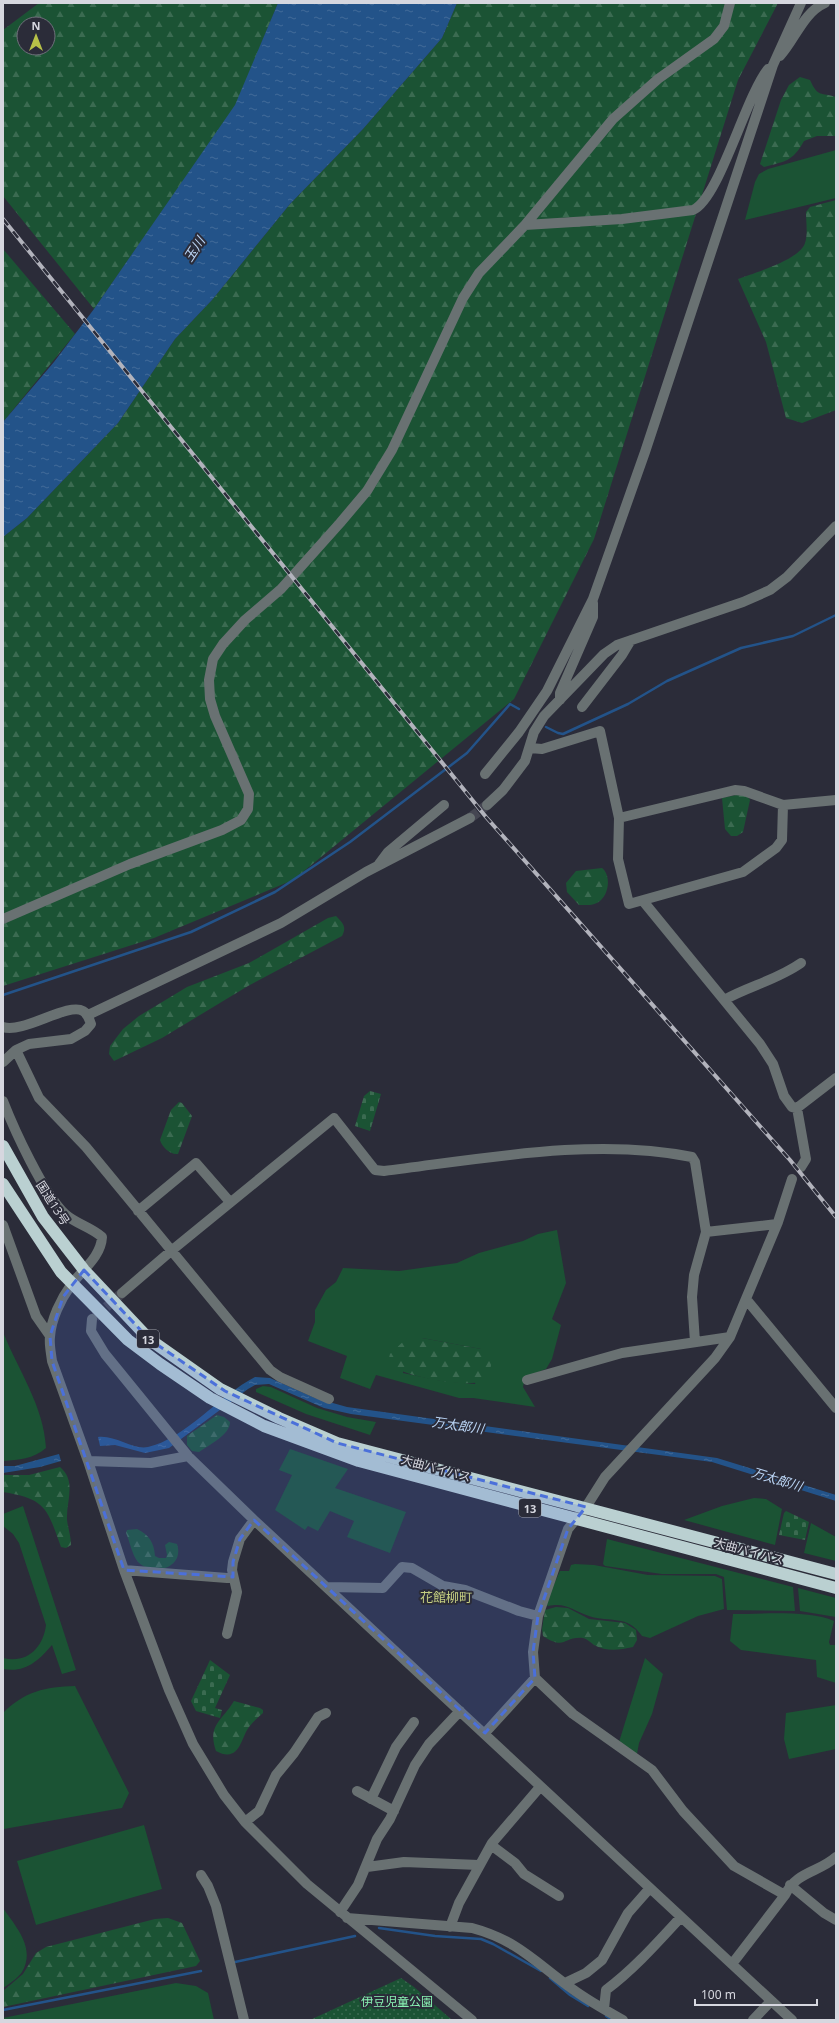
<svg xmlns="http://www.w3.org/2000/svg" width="839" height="2023" font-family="'Noto Sans','Noto Sans JP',sans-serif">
	<defs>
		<pattern id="forest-firs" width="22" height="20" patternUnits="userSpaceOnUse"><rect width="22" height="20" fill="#1b5334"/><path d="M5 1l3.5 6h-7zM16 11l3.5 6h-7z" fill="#3b6b51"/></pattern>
		<pattern id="cemetery-stones" width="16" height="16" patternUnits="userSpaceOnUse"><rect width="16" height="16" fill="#1b5334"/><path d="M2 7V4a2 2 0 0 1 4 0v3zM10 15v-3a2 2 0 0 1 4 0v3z" fill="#3b6b51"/></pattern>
		<pattern id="park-dots" width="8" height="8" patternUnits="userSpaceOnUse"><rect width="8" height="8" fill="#1b5334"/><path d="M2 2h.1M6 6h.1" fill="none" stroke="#3b6b51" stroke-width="1.8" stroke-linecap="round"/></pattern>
		<pattern id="water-ripples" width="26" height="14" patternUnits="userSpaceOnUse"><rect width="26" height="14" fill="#235389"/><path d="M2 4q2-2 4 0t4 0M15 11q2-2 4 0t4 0" fill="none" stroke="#426b99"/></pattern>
	</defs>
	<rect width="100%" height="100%" fill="#2b2c39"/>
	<path fill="#1b5334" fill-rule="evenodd" d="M 836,150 L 836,198 L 745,220 L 755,182 L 759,174 L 768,169 Z
		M 557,1230 L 566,1283 L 552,1319 L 561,1325 L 552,1359 L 546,1369 L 525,1377 L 523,1387 L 535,1407 L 473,1398 L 459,1398 L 376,1375 L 370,1389 L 340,1378 L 347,1356 L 308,1341 L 315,1322 L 315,1310 L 326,1290 L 336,1282 L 343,1268 L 399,1271 L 457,1263 L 479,1253 L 523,1241 L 538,1234 ZM 407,1338 L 422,1338 L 481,1349 L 475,1384 L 442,1381 L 403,1373 Z
		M 3,1332 C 18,1370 44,1406 46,1448 C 33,1459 19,1460 3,1461 Z
		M 263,1386 L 271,1387 L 317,1408 L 347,1417 L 376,1422 L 370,1435 L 306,1414 L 256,1392 L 256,1389 Z
		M 290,1449 L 348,1469 L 335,1488 L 406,1512 L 390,1553 L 347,1537 L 354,1521 L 330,1511 L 318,1531 L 308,1526 L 305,1530 L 275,1510 L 292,1475 L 279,1470 Z
		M 754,1498 L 766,1499 L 782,1509 L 775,1545 L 684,1520 L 722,1506 Z
		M 23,1506 L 76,1670 L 62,1674 L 52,1645 C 38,1661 26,1673 3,1669 L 3,1658 C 27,1664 43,1648 46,1625 L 19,1543 L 13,1534 L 3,1526 L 3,1514 Z
		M 811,1523 L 836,1537 L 836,1561 L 804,1553 Z
		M 607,1539 L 793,1587 L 795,1611 L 727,1610 L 724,1577 L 716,1574 L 662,1574 L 605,1566 L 603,1564 Z
		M 575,1564 L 594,1565 L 648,1575 L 715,1576 L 722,1579 L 724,1609 L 698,1616 L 650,1638 L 642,1636 C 627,1614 610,1623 589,1616 C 573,1611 567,1602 548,1606 L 545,1604 L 560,1571 L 569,1571 L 571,1565 Z
		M 798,1588 L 836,1598 L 836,1617 L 800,1611 Z
		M 733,1614 C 760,1614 810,1610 834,1621 L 829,1642 L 830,1645 L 836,1645 L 836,1683 L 817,1677 L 816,1660 L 741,1650 L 730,1641 Z
		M 645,1658 L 663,1674 L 652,1714 L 639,1743 L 637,1754 L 619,1742 Z
		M 75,1686 L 129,1793 L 122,1808 L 4,1829 L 3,1713 C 25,1691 45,1687 75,1686 Z
		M 836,1705 L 836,1749 L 789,1759 L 784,1739 L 786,1713 Z
		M 144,1825 L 162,1889 L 36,1925 L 17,1861 Z
		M 3,1908 C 16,1927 36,1948 22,1972 C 18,1978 9,1984 3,1988 Z
		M 176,1983 L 196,1986 L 208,1993 L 214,2020 L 3,2020 L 3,2018 Z"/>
	<path fill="url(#forest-firs)" fill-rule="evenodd" d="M 39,3 L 278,3 L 236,105 L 94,309 L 3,196 L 3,30 ZM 24,24 L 48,24 L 48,48 L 24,48 Z
		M 457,3 L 778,3 L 738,80 L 594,539 L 514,699 L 293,880 L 154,938 L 3,986 L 3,537 L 27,518 L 118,423 L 175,339 L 212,300 L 290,204 L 363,129 L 442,38 Z
		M 800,77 L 810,80 C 818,98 821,92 836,97 L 836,136 L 817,136 L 804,141 C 792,162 786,161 764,167 L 760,164 L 781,100 L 789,85 Z
		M 836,200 L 836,410 L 802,423 L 786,418 L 766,342 L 738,279 C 753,273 800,260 805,243 C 808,235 806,221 806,212 L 810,207 Z
		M 3,249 L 75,334 L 3,422 Z
		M 745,793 L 750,800 L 743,832 L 737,836 L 731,836 L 725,829 L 722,798 Z
		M 602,868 C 611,875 609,893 601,900 C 595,906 587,905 579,905 L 567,892 L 566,883 L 576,871 Z
		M 336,916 C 343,923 347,927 342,936 L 248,986 L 162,1038 L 114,1061 L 109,1054 L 110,1046 L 123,1029 L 139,1016 L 187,987 L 249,963 L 328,918 Z
		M 179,1102 L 182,1103 L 192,1116 L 178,1154 C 170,1155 162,1147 160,1140 L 171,1110 Z
		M 407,1338 L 422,1338 L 481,1349 L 490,1353 L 491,1366 L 485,1381 C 458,1388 412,1377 387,1365 L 390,1354 Z
		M 217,1415 L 224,1417 L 230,1422 C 230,1435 209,1445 199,1452 L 192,1451 L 187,1445 L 187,1436 Z
		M 60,1467 C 77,1481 66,1501 67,1520 C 68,1528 71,1536 71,1545 L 66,1548 L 61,1547 C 47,1508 46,1499 3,1492 L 3,1475 L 29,1475 Z
		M 137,1529 C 149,1535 154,1542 155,1556 L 159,1558 L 166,1558 L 167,1555 L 165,1545 L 169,1542 L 177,1544 C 185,1568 153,1577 138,1562 C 132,1555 130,1542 126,1533 L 127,1530 Z
		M 556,1607 L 568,1608 L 589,1619 L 625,1623 L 636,1630 L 637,1640 L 633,1647 C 619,1650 607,1652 594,1645 C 590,1642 587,1639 583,1638 C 563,1636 566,1651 543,1636 L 542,1629 L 545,1610 Z
		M 234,1701 L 260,1708 L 263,1710 L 263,1713 C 258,1717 253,1722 249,1727 C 241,1737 240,1764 216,1751 C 207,1725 222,1721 234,1701 Z
		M 168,1918 L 182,1923 L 200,1961 L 196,1966 L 3,2007 L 3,1991 L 23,1974 L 36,1953 L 46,1947 L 155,1919 Z"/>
	<path fill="url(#cemetery-stones)" d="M 370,1091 L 381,1094 L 370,1131 L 355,1126 L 364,1096 Z
		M 786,1511 L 809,1522 L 805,1540 L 779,1535 L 784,1513 Z
		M 210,1660 L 230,1675 L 215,1708 L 222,1710 L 220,1718 L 196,1711 L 191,1701 Z"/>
	<path fill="url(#park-dots)" d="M 401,1978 L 414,1987 L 452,2020 L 310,2020 Z"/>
	<path fill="url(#water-ripples)" d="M 278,3 L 457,3 L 442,38 L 363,129 L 290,204 L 212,300 L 175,339 L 118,423 L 27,518 L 3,537 L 3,422 L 54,362 L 94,309 L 235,105 Z
		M 255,1377 L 270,1378 L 315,1398 L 347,1407 L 717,1458 L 836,1495 L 836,1501 L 712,1462 L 351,1414 L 324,1408 L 269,1384 L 255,1385 L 248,1389 L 169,1448 L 145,1453 L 115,1445 L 100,1446 L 98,1437 C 116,1435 132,1450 148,1447 C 185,1439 220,1395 255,1377 Z
		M 59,1454 L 61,1461 L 40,1467 L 3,1473 L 3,1466 L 15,1466 Z"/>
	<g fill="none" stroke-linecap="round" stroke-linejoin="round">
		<path stroke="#235389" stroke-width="2.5" d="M 546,727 L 558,733 L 563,734 L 628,704 L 667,681 L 741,648 L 793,636 L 836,615
			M 3,995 L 191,932 L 275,892 L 350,842 L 467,753 L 510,704 L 519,709
			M 379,1928 L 435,1936 L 481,1939 L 493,1944 L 541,1971
			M 235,1962 L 355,1936
			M 550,1978 L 570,1995 L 588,2006
			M 3,2010 L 201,1971
			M 606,2016 L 612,2020"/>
		<path stroke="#454652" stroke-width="10" stroke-dasharray="10 5" stroke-linecap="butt" d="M 470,818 L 487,805
			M 95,1317 L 122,1293"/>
		<path stroke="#697172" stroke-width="10" d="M 780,56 C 796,38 803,13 825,3
			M 525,225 L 622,219 L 693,210 C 719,199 745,98 768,69
			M 560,700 L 560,693 L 593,617 L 593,603
			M 582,707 L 622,655 L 631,640
			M 530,748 L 542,749 L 600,731 L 619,818 L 735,790 L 744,791 L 783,805 L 836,800
			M 485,774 L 519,732 L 547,691 L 593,599 L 645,452 L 773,65 L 801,3
			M 487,805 L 503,790 L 525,761 L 534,732 L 544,716 L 604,654 L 617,645 L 743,602 L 770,590 L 787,577 L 836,526
			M 619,818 L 618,859 L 629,904 L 743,872 L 776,848 L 782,840 L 783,805
			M 379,864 L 388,852 L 444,805
			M 643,901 L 760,1044 L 773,1064 L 784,1096 L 792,1107 L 797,1108 L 836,1078
			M 3,919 L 130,864 L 222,830 L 241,820 L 248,809 L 249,794 L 215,716 L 210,699 L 209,680 L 213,659 L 223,644 L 245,620 L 281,589 L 340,523 L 367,491 L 392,450 L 463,298 L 479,273 L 525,225 L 613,119 L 658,79 L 714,39 L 724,26 L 730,3
			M 724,1000 C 749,986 777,980 801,963
			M 88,1015 L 281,923 L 366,872 L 470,818
			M 3,1027 C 23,1034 68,1002 83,1011 C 88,1014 89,1019 91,1024 L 85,1031 L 71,1039 L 29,1044 L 16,1050 L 3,1062
			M 16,1050 L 39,1098 L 86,1147 L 270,1370 L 280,1377 L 329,1399
			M 3,1101 C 14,1129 44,1195 65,1214 C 76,1224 91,1227 102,1237 C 101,1257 82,1270 71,1285 C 61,1299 51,1319 50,1337 C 49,1344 51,1353 52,1361 L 88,1461 L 124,1570 L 169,1690 L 193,1744 L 224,1795 L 245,1822 L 307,1884 L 472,2020
			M 797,1108 L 806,1159 L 801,1167
			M 138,1211 L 196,1163 L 230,1202
			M 3,1225 L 36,1316 L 50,1336
			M 122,1293 L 171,1251 L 334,1118 L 375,1170 L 384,1171 C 482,1159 595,1137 692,1157 L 695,1162 L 706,1232
			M 746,1299 L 836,1408
			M 92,1319 L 91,1331 L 105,1354 L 188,1456
			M 695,1342 L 692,1297 L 694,1275 L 706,1232 L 777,1224
			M 527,1380 L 622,1353 L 730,1337
			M 88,1461 L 151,1463 L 188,1456 L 254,1520 L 792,2020
			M 124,1570 L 227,1578 L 233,1577
			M 327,1587 L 383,1588 L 402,1567 L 412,1568 L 443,1586 L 465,1590 L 519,1611 L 538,1616
			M 227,1634 L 237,1592 L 232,1570 L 233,1562 L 240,1539 L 254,1520
			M 485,1733 L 535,1678
			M 357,1791 L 394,1811
			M 371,1799 L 396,1747 L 414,1722
			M 245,1822 L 259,1811 L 276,1775 L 294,1753 L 318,1717 L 326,1713
			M 491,1845 L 515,1863 L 524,1874 L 559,1896
			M 367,1867 L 404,1862 L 479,1865
			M 201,1875 L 208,1886 L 216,1906 L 244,2020
			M 790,1885 L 824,1913 L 836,1920
			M 785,1895 L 734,1866 L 683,1811 L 652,1770 L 573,1714 L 535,1678 L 533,1652 L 538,1616 L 568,1529 L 586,1507 L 605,1477 L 715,1358 L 730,1337 L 778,1222 L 792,1179
			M 340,1912 L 358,1885 L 377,1839 L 390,1819 L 415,1765 L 429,1744 L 460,1711
			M 347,1918 L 472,1928 C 517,1940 535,1962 571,1988 C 587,2000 605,2010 623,2020
			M 450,1927 L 459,1903 L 492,1843 L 540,1787
			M 732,1964 L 785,1895 C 797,1871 818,1873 836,1857
			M 565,1983 L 586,1973 L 602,1960 L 628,1913 L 650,1888
			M 604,2009 L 606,1990 C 634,1969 657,1943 681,1917
			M 753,2020 L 771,2001"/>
		<path stroke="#bad0d1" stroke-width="12" d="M 3,1146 L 43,1217 L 84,1270 L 149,1339 L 220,1389 L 279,1418 L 337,1443 L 836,1574
			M 3,1184 L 61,1272 L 128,1340 L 160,1364 L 210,1398 L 264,1426 L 359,1461 L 836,1588"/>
		<defs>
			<path id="rail" d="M 3,219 L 486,817 L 790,1160 L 836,1217"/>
		</defs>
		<use href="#rail" stroke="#b2b3bc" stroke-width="4"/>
		<use href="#rail" stroke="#2b2c39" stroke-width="2.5" stroke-dasharray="8" stroke-linecap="butt"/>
	</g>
	<path fill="#4b70da" fill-opacity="0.2" stroke="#4b70da" stroke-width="3" stroke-dasharray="8 5" stroke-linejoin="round" d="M 84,1270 L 149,1339 L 225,1391 L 337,1443 L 586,1507 L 568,1529 L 538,1616 L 533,1652 L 535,1678 L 485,1733 L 254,1520 L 240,1539 L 233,1562 L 233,1577 L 124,1570 L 52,1361 L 50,1336 L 63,1297 Z"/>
	<g text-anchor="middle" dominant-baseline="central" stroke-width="4" stroke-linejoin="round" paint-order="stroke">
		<g fill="#2b2c39" stroke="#a3a4ad" stroke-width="1">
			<rect x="137" y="1330" width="22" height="18" rx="3"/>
			<rect x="519" y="1499" width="22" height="18" rx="3"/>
		</g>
		<g font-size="11" font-weight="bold" fill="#d6d7df">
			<text x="148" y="1339">13</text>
			<text x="530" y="1508">13</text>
		</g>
		<g font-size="12" fill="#d6d7df" stroke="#2b2c39">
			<text transform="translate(53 1203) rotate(57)">国道13号</text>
			<text transform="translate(436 1468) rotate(15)">大曲バイパス</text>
			<text transform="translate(749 1551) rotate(15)">大曲バイパス</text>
		</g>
		<g font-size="12" fill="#8af4b4" stroke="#2b2c39">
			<text x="397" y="2001">伊豆児童公園</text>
		</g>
		<g font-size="13" font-style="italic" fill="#bad4f4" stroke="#2b2c39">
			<text transform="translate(194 249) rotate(-57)">玉川</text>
			<text transform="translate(458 1425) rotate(8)">万太郎川</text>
			<text transform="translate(777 1479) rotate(17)">万太郎川</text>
		</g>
		<g font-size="13" fill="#c5ce81" stroke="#2b2c39">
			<text x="446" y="1597">花館柳町</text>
		</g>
	</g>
	<rect width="839" height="2023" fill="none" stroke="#d6d7df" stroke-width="8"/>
	<g transform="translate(36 36)"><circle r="19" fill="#2b2c39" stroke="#6f707b"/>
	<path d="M0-3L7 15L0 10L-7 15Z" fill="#b7c148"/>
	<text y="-6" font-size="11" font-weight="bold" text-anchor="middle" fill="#d6d7df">N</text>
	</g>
	<path d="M695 1999v6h122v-6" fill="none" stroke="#d6d7df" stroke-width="2"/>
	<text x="701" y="1999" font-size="12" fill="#d6d7df" stroke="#2b2c39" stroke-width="3" paint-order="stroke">100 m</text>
</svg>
